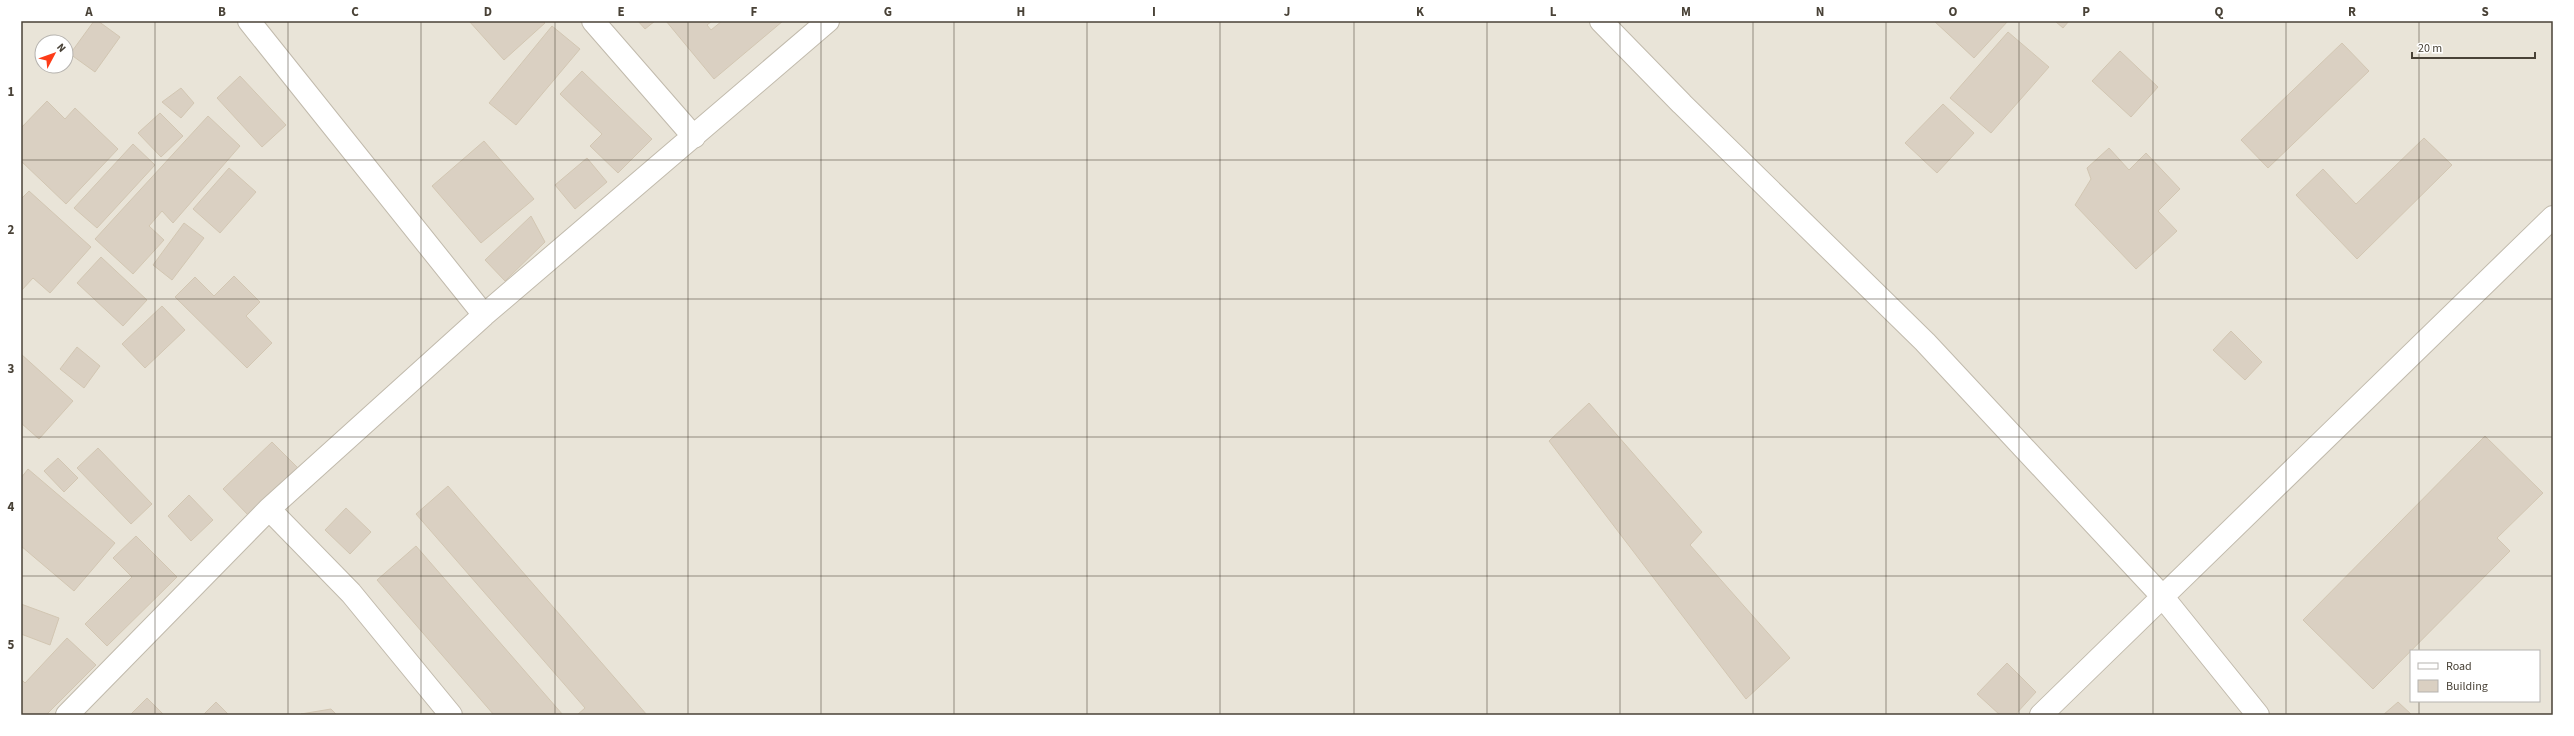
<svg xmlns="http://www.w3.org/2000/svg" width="2574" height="736" font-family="'Source Sans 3',sans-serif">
	<rect width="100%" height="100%" fill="#f5f2ea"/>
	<path fill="#e9e4d8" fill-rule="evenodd" d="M 21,21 L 2553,21 L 2553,715 L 21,715 ZM 42,42 L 66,42 L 66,66 L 42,66 ZM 2411,651 L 2539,651 L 2539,701 L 2411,701 Z"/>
	<path fill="#dad0c2" stroke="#d2c6b2" d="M 94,21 L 98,21 L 120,37 L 95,72 L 70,54 Z
		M 469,21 L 543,21 L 545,23 L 504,60 Z
		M 638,21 L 655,21 L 645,29 Z
		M 666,21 L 712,21 L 707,25 L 711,30 L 722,21 L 783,21 L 714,79 Z
		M 1934,21 L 2008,21 L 1974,58 Z
		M 2055,21 L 2069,21 L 2063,28 Z
		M 552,26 L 580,49 L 516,125 L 489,103 Z
		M 2008,32 L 2049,67 L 1991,133 L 1950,98 Z
		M 2342,43 L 2369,71 L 2268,168 L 2241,140 Z
		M 2120,51 L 2158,87 L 2131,117 L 2092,81 Z
		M 582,71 L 652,139 L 618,173 L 590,146 L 602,134 L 560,94 Z
		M 240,76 L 286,125 L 262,147 L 217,98 Z
		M 181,88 L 194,103 L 181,118 L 162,102 Z
		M 47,101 L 65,119 L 75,108 L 118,149 L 66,204 L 21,161 L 21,128 Z
		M 1943,104 L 1974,133 L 1937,173 L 1905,143 Z
		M 160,113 L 183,136 L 161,157 L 138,133 Z
		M 208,116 L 240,146 L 173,223 L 162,211 L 149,226 L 164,240 L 133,274 L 95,239 Z
		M 2424,138 L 2452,165 L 2357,259 L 2296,195 L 2323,169 L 2356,204 Z
		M 484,141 L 534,199 L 481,243 L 432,186 Z
		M 133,144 L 155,165 L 97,228 L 74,208 Z
		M 2109,148 L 2129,170 L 2146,153 L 2180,189 L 2158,211 L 2177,231 L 2136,269 L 2075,205 L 2091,179 L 2087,168 Z
		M 587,158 L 607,182 L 575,209 L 555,185 Z
		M 229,168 L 256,192 L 220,233 L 193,209 Z
		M 29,191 L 91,247 L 50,293 L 33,278 L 21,291 L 21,199 Z
		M 531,216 L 545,242 L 505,281 L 485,260 Z
		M 184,223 L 204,238 L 172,280 L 153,265 Z
		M 101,257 L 147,300 L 123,326 L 77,283 Z
		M 234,276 L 260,302 L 246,316 L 272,343 L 247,368 L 175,297 L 195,277 L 214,296 Z
		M 162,306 L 185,330 L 145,368 L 122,344 Z
		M 2231,331 L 2262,362 L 2245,380 L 2213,350 Z
		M 77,347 L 100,366 L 84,388 L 60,369 Z
		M 21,354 L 73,401 L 39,439 L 21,423 Z
		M 1589,403 L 1702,532 L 1690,545 L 1790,658 L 1746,699 L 1549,441 Z
		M 2485,436 L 2543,493 L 2497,538 L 2510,551 L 2373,689 L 2303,620 Z
		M 272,442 L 298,468 L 249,516 L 223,489 Z
		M 98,448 L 152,504 L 131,524 L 77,468 Z
		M 58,458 L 78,478 L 64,492 L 44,471 Z
		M 28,469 L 115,543 L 74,591 L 21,546 L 21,478 Z
		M 448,486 L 647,715 L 577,715 L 585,708 L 416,514 Z
		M 189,495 L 213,520 L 191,541 L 168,516 Z
		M 346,508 L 371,532 L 350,554 L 325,530 Z
		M 136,536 L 177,577 L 107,646 L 85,624 L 132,577 L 113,558 Z
		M 416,546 L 563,715 L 494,715 L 377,580 Z
		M 21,604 L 59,618 L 50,645 L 21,634 Z
		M 67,638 L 96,665 L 46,715 L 21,715 L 21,679 L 25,683 Z
		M 2007,663 L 2036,692 L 2015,715 L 2000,715 L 1977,694 Z
		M 147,698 L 164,715 L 130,715 Z
		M 216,702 L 229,715 L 203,715 Z
		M 2398,702 L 2412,715 L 2383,715 Z
		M 331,709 L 337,715 L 301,714 Z"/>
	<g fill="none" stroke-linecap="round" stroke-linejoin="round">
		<defs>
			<path id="minor" d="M 249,21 L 484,315
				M 593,21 L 694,137
				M 1601,21 L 1682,104 L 1925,342 L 2162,596 L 2258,715
				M 269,509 L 351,593 L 451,715
				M 67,715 L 269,509 L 484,315 L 828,21
				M 2041,715 L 2553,217"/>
		</defs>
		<use href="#minor" stroke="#c1baac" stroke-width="24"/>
		<use href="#minor" stroke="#fff" stroke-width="22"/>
	</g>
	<path fill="none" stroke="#494237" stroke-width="1" stroke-opacity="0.55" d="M 155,21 L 155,715M 288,21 L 288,715M 421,21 L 421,715M 555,21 L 555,715M 688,21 L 688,715M 821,21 L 821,715M 954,21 L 954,715M 1087,21 L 1087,715M 1220,21 L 1220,715M 1354,21 L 1354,715M 1487,21 L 1487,715M 1620,21 L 1620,715M 1753,21 L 1753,715M 1886,21 L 1886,715M 2019,21 L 2019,715M 2153,21 L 2153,715M 2286,21 L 2286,715M 2419,21 L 2419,651M 21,160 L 2553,160M 21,299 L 2553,299M 21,437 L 2553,437M 21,576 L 2553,576M 2419,701 L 2419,715"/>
	<rect width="2574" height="736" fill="none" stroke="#ffffff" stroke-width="44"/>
	<rect x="2410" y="650" width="130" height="52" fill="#ffffff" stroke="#b6b3af"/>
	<rect x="2418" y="663" width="20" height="6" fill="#ffffff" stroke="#b6b3af"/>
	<text x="2446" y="670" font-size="12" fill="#494237">Road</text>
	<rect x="2418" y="680" width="20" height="12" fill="#dad0c2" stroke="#b6b3af"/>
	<text x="2446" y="690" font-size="12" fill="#494237">Building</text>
	<g transform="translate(54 54) rotate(49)"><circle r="19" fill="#ffffff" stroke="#b6b3af"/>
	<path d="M0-3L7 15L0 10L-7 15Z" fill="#fd3c18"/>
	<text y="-6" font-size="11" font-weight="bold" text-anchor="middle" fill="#494237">N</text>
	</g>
	<path d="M2412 52v6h123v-6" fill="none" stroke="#494237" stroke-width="2"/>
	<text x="2418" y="52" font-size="12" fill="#494237" stroke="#ffffff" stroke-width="3" paint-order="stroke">20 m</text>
	<rect x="22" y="22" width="2530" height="692" fill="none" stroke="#494237" stroke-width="1.5"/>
	<g font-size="13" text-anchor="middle" font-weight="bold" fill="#494237">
		<text x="89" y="16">A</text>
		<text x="222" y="16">B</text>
		<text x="355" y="16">C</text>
		<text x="488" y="16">D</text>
		<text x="621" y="16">E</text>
		<text x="754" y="16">F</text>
		<text x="888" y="16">G</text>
		<text x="1021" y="16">H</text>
		<text x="1154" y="16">I</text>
		<text x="1287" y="16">J</text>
		<text x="1420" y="16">K</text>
		<text x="1553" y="16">L</text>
		<text x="1686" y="16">M</text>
		<text x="1820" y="16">N</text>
		<text x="1953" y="16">O</text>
		<text x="2086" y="16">P</text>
		<text x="2219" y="16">Q</text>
		<text x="2352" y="16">R</text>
		<text x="2485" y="16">S</text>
		<text x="11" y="96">1</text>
		<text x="11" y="234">2</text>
		<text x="11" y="373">3</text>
		<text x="11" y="511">4</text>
		<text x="11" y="649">5</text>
	</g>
</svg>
